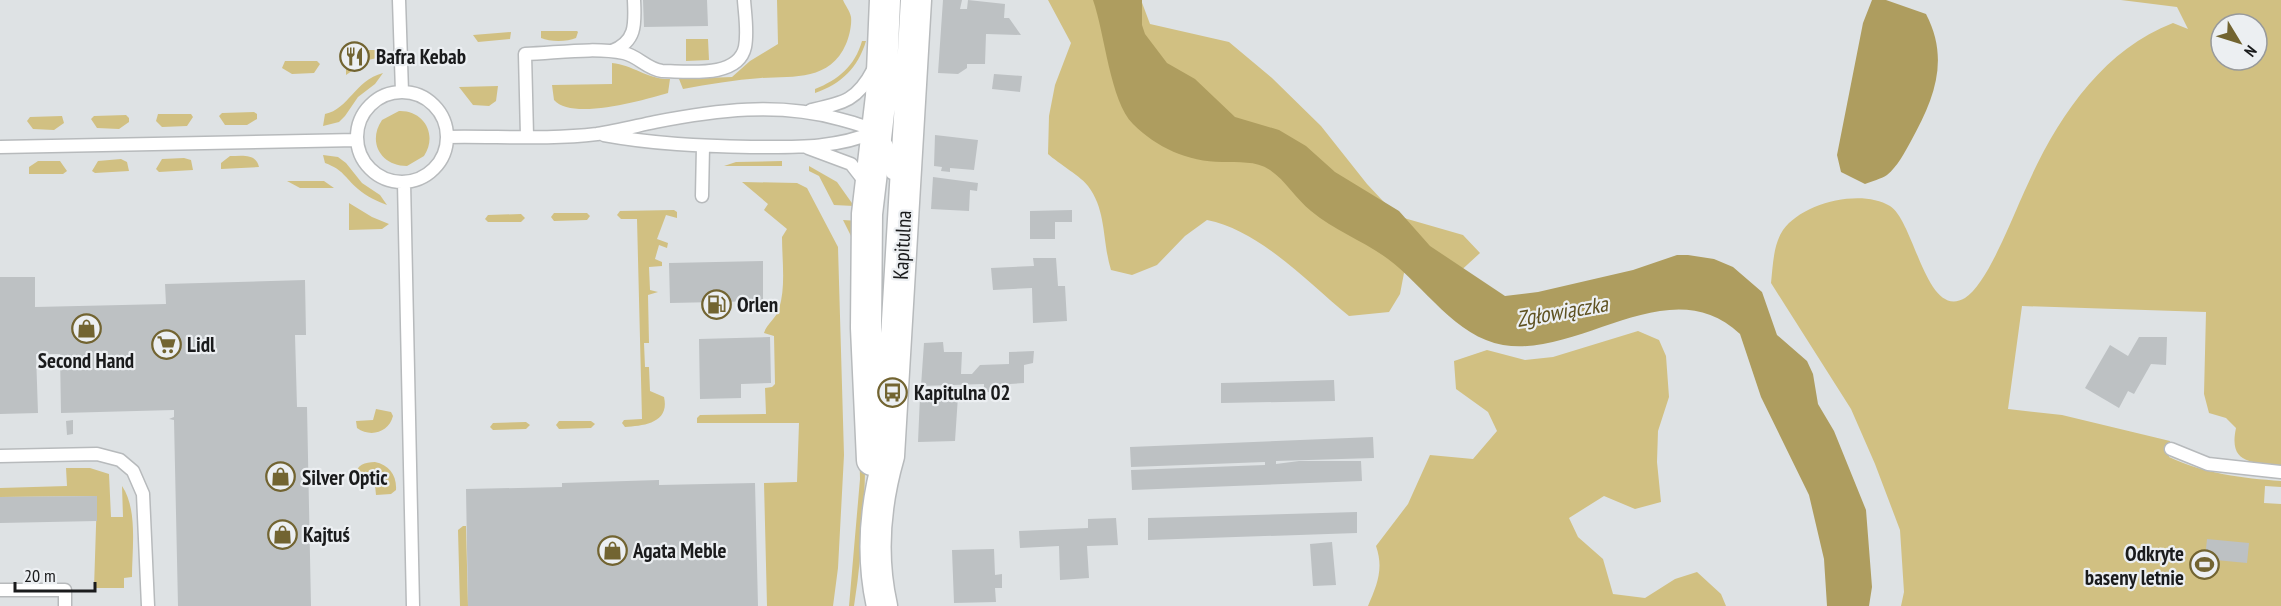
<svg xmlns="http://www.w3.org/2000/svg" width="2281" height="606" font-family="'PT Sans Narrow',sans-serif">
	<rect width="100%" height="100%" fill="#dee2e4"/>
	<path fill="#d1c082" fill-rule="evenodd" d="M 777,0 L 843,0 C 845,5 850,11 851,17 C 852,25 849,37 846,44 C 830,81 794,76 761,78 C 735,80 708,84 683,89 L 679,79 L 732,77 L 750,61 L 778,44 Z
		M 1048,0 L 1141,0 L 1150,24 L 1229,42 L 1272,78 L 1321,126 L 1367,184 L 1397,216 L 1463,235 L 1480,253 L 1455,276 L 1404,273 L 1400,294 L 1389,312 L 1349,316 C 1307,282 1261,231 1207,220 L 1185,236 L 1157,265 L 1132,275 L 1111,270 C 1102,241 1107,211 1088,186 C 1083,178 1058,163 1048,154 L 1049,116 L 1055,85 L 1071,43 Z
		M 2121,0 L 2281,0 L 2281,465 C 2253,462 2228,465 2236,428 L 2226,418 L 2209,413 L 2204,394 L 2206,312 L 2022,306 L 2008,409 L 2062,415 L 2170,441 L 2169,457 C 2205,474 2242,478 2281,481 L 2281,487 L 2265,486 L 2264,503 L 2281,504 L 2281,606 L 1901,606 L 1904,592 L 1900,530 L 1875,464 L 1851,409 L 1771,283 C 1773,266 1773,245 1783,230 C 1802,203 1861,188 1890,206 C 1915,222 1926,321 1965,298 C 1988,284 2014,213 2026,188 C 2056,120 2102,50 2173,23 L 2188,29 L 2177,7 ZM 2221,24 L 2257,24 L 2257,60 L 2221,60 Z
		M 541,31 L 577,31 L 578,32 L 576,38 C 567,42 550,42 541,38 Z
		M 511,32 L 510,39 L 478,42 L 473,35 Z
		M 686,39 L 708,39 L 709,60 L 686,61 Z
		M 862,41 L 866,41 C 858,68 841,84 815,93 L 815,89 C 838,80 855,66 862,41 Z
		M 367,50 L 382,50 L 386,56 L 368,60 L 346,75 L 346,65 L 350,60 L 365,60 Z
		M 285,61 L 317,61 L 320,64 L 314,73 L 292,74 L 282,68 Z
		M 612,63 C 633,65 649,80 670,79 L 668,93 C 644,100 572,121 554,100 L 552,85 L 612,84 Z
		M 383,73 L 375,84 L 358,97 L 345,116 L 339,122 L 323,126 L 325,114 C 349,109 354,81 383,73 Z
		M 498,86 L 496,101 L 489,106 L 473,105 L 459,87 Z
		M 399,111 C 424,110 438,135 424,156 L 407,166 C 381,166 367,142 382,120 Z
		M 254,112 L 257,114 L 257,119 L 247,125 L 225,125 L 219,116 L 222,113 Z
		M 158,114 L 191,114 L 193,117 L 187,126 L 162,127 L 156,121 Z
		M 126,115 L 129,118 L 129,122 L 119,129 L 97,128 L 91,119 L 94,116 Z
		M 62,116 L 64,123 L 54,130 L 33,129 L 27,121 L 30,117 Z
		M 323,155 L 338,157 L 346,163 L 362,183 L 380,195 L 387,205 C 377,201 367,197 358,189 C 344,177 344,170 325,163 Z
		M 230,156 C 242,156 256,153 259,167 L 221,169 L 221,163 Z
		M 184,158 L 191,160 L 193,170 L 159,172 L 156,169 L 162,159 Z
		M 121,159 L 127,162 L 129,171 L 95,173 L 92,171 L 98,161 Z
		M 38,161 L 60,161 L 67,171 L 63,174 L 29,174 L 29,167 Z
		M 782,161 L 782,166 L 724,166 L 736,162 Z
		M 809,166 L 837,182 L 854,206 L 834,205 L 819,176 L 809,171 Z
		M 287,181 L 324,181 L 334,188 L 300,188 Z
		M 742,182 L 797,183 L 807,188 L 838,247 L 844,455 L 838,568 L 833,606 L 767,606 L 764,483 L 797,482 L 799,423 L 697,423 L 697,418 L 700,415 L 766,414 L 765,388 L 772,387 L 775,384 L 774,336 L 764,333 C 767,323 776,319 779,309 C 786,287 782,260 782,237 L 787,229 L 764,210 L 768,204 Z
		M 349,203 L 372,217 L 389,224 L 382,229 L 349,230 Z
		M 674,210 L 677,212 L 677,218 L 666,215 L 657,239 L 668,243 L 667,248 L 659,245 L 655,259 L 662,262 L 662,266 L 649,267 L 650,290 L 658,292 L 648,295 L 649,343 L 644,343 L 645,367 L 649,367 L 650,391 L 664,397 C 670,423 644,426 625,427 L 622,423 L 624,420 L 642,419 L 637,219 L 621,219 L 617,215 L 620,211 Z
		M 554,213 L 587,213 L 590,216 L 587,220 L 554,221 L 551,217 Z
		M 521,214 L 525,218 L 521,222 L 488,222 L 485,219 L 488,215 Z
		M 843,220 L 859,221 C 862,349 874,480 854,606 L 849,606 L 860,479 L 855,244 Z
		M 1638,331 L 1659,340 L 1666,356 L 1669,397 L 1658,431 L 1657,462 L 1661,502 L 1635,509 L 1604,496 L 1569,518 L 1578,537 L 1603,559 L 1613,594 L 1645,598 L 1675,579 L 1697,572 L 1721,594 L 1726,606 L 1368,606 C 1377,585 1384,569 1376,546 L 1408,504 L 1430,455 L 1473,459 L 1497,431 L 1488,412 L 1456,389 L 1454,361 L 1487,350 L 1525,360 L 1553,357 Z
		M 376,409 L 391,412 L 393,416 C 389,432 371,438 357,428 L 356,421 L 373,420 Z
		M 559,421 L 591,421 L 595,424 L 591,428 L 559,429 L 556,425 Z
		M 526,422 L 530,425 L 526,429 L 493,430 L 490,427 L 493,423 Z
		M 375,462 C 389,465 397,475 396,490 L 391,494 L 376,495 L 374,475 L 356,475 C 356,465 365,462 375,462 Z
		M 66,468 L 90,468 L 109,474 L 111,517 L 123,517 L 122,486 C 138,509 132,550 132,577 L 124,578 L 124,588 L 94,588 L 97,496 L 0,497 L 0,488 L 67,486 Z
		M 463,526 L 466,526 L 468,606 L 460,606 L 458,530 Z"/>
	<path fill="#ae9d5f" d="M 1093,0 L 1142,0 L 1142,25 L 1145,34 L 1167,63 L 1195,79 L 1235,117 L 1279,130 L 1306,146 L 1335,172 L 1399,211 L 1430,246 L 1505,296 L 1538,292 L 1633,270 L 1677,255 L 1688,255 L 1714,259 L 1733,267 L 1762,292 L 1777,335 L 1807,361 L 1813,374 L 1818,404 L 1834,431 L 1866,510 L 1872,587 L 1869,606 L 1827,606 L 1824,559 L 1809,495 L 1761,397 L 1740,334 C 1670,268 1581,358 1503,345 C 1456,337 1424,286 1388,259 C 1364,241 1335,231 1311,211 C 1296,199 1286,181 1270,170 C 1255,160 1239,163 1222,162 C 1188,162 1156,147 1133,124 C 1110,101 1105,34 1093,0 Z
		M 1872,0 L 1886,0 L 1926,14 C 1950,60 1934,99 1911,141 C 1905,152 1897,167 1887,175 C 1881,179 1872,181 1865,184 L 1841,172 L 1837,155 L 1863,23 Z"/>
	<path fill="#bdc1c3" d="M 643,0 L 707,0 L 708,26 L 644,27 Z
		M 943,0 L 962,0 L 960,9 L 967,9 L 968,0 L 1005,4 L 1004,18 L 1009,18 L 1021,35 L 986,34 L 985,64 L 967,64 L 967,68 L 958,74 L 938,73 Z
		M 365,48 L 365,60 L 345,60 L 345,49 Z
		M 994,74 L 1022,76 L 1020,92 L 992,89 Z
		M 935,135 L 978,140 L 974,170 L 950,168 L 950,172 L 941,171 L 942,167 L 934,166 Z
		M 933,177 L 978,183 L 977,191 L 970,190 L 969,211 L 931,209 Z
		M 1072,210 L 1072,222 L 1055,222 L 1055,239 L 1030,239 L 1030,211 Z
		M 1033,258 L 1056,258 L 1058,286 L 1065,286 L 1067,321 L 1033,323 L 1032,288 L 993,290 L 991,268 L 1034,266 Z
		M 763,261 L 763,301 L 670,303 L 669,263 Z
		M 0,277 L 35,277 L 35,307 L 166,304 L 165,284 L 305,280 L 306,335 L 295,335 L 297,407 L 307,407 L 311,606 L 178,606 L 174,420 L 169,419 L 174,417 L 174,410 L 61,413 L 60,354 L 36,354 L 38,413 L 0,414 Z
		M 770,337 L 771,383 L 741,384 L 741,398 L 700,399 L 699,339 Z
		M 2139,337 L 2167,337 L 2166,365 L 2151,364 L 2134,394 L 2128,391 L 2119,408 L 2085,388 L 2110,345 L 2128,356 Z
		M 943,342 L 944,352 L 962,352 L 961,374 L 972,374 L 980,365 L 1009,364 L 1009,352 L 1034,351 L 1033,363 L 1024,365 L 1024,383 L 1010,384 L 1010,392 L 984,392 L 984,384 L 921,386 L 924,343 Z
		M 1334,380 L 1335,401 L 1221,403 L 1221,383 Z
		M 920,396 L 958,396 L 955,441 L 918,442 Z
		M 73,420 L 73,434 L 67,435 L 66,421 Z
		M 1373,437 L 1374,458 L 1276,461 L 1276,464 L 1299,461 L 1361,461 L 1362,481 L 1132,490 L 1131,470 L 1265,465 L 1265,462 L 1131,467 L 1130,447 Z
		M 659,480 L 659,485 L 755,483 L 758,606 L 468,606 L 466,489 L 562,487 L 562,483 Z
		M 97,496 L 97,521 L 0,523 L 0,497 Z
		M 1357,512 L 1357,533 L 1148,540 L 1148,518 Z
		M 1116,518 L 1118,545 L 1087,546 L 1089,578 L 1060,580 L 1059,546 L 1020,548 L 1019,531 L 1088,528 L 1088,519 Z
		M 2207,539 L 2249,543 L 2247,563 L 2205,559 Z
		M 1332,542 L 1336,585 L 1313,586 L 1310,544 Z
		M 994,549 L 995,575 L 1002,574 L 1002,588 L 995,588 L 996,602 L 954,603 L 952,550 Z"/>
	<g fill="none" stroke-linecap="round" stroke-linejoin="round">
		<defs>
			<path id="service" d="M 399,0 L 402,92
				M 612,51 C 637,41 635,23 634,0
				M357 137a45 45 0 1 1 90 0a45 45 0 1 1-90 0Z
				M 811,110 C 843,103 857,101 873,70
				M 604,135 C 653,144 701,146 751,147 C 793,147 835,149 874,132
				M 527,136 L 525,54 C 557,53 593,47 624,53 C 638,56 647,69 662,71 C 686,71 738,79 745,47 C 748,32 745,15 744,0
				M 447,137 C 496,136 548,140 597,134 C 616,131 636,126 655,122 C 716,110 778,102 839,119 C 873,128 892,133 892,173
				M 0,147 L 357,140
				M 808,148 L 851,164 L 865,182
				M 404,182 L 413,606
				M 702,196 L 703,146
				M 2171,449 L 2208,464 L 2281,472
				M 0,456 L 97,454 L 120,460 L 133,471 L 143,494 L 148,606
				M 0,590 L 65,590 L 65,606"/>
			<path id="tertiary" d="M 872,460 L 866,328 L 867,214 L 881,96 L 885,0
				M 882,606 C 871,557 875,505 889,456 L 916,0"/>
		</defs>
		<use href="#service" stroke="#b7babc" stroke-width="15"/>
		<use href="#tertiary" stroke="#b7babc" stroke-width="33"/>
		<use href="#service" stroke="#fff" stroke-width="12"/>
		<use href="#tertiary" stroke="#fff" stroke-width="30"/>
	</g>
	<defs>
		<symbol id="restaurant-ring" viewBox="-11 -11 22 22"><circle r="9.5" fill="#eceff2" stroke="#726431" stroke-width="1.5"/><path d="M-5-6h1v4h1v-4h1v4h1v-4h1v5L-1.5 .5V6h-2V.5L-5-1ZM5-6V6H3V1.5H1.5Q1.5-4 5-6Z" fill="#726431"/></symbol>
		<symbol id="fuel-ring" viewBox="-11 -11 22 22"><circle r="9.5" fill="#eceff2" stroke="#726431" stroke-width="1.5"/><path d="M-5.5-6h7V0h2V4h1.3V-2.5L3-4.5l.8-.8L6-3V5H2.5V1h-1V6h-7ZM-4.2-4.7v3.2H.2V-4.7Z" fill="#726431"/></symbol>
		<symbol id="shop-ring" viewBox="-11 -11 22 22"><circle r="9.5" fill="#eceff2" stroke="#726431" stroke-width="1.5"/><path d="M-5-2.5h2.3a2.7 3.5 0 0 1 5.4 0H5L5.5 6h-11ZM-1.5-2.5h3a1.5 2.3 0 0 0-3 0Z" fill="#726431"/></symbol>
		<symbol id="supermarket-ring" viewBox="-11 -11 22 22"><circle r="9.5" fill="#eceff2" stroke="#726431" stroke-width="1.5"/><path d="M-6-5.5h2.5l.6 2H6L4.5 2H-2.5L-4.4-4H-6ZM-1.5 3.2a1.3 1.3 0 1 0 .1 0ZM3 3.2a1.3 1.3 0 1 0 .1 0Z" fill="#726431"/></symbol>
		<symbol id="bus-ring" viewBox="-11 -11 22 22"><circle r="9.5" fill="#eceff2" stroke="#726431" stroke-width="1.5"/><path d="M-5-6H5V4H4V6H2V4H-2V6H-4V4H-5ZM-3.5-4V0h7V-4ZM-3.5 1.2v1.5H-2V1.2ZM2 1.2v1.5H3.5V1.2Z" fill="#726431"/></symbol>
		<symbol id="stadium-ring" viewBox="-11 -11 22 22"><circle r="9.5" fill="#eceff2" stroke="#726431" stroke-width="1.5"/><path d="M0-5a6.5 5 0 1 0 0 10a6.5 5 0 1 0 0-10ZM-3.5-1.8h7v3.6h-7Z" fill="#726431"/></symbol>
	</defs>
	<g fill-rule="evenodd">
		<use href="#restaurant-ring" x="338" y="40" width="33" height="33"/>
		<use href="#fuel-ring" x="700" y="288" width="33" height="33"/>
		<use href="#shop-ring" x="70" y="312" width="33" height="33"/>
		<use href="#supermarket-ring" x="150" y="328" width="33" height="33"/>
		<use href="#bus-ring" x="876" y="376" width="33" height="33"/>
		<use href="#shop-ring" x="264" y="460" width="33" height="33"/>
		<use href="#shop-ring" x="266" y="518" width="33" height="33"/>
		<use href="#shop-ring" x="596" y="534" width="33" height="33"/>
		<use href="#stadium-ring" x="2188" y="548" width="33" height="33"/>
	</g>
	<g text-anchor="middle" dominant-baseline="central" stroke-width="4.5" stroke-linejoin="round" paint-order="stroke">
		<g font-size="21" font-weight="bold" fill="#1a1b1c" stroke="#eceff2" text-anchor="start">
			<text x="376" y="56">Bafra Kebab</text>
			<text x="737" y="304">Orlen</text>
			<text x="187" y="344">Lidl</text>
			<text x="86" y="360" text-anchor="middle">Second Hand</text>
			<text x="914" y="392">Kapitulna 02</text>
			<text x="302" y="477">Silver Optic</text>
			<text x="303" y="534">Kajtuś</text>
			<text x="633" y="550">Agata Meble</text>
			<text x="2184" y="553" text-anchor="end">Odkryte<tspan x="2184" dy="24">baseny letnie</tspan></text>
		</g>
		<g font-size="21" fill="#1a1b1c" stroke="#eceff2">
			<text transform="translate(902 245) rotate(-87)">Kapitulna</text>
		</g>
		<g font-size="22" font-style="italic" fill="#5e5121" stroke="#eceff2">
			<text transform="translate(1562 311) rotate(-10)">Zgłowiączka</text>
		</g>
	</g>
	<g transform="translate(2239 42) rotate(128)"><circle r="28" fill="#eceff2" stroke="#989a9c" stroke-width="1.5"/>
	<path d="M0-4.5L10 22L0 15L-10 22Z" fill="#726431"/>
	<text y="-9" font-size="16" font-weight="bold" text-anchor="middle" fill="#1a1b1c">N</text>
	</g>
	<path d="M15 582v9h80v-9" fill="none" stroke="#1a1b1c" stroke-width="3"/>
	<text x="24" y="582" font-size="18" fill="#1a1b1c" stroke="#eceff2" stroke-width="4.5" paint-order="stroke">20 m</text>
</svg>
